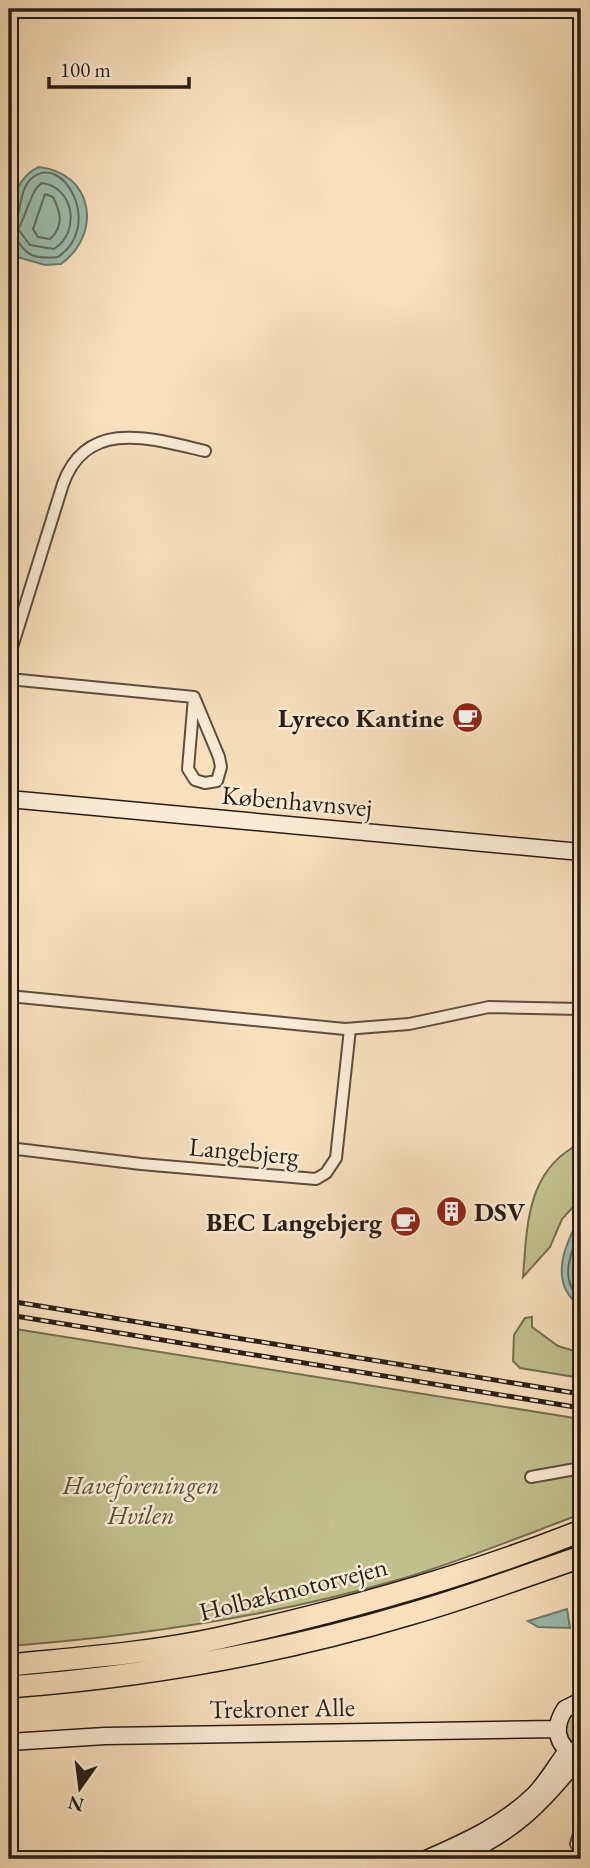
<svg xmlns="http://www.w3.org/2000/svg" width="590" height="1868" font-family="'EB Garamond',serif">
	<rect width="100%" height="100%" fill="#f8e0bd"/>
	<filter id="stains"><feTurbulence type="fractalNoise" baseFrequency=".00286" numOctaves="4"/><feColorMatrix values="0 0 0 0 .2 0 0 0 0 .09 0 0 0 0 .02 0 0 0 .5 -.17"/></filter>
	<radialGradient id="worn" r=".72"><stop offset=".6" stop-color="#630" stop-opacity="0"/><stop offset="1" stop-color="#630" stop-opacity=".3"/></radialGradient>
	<path fill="#c1c18e" stroke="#746f51" stroke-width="2" d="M 572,1148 L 581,1149 L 581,1192 L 574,1206 L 562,1219 L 550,1247 L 523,1277 C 527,1229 526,1176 572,1148 Z
		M 532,1317 L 532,1327 L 558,1346 L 581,1353 L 581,1378 L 520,1368 L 513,1361 L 514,1335 L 525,1318 Z
		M 9,1328 L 581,1419 L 581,1514 C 522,1536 462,1561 401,1579 C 274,1616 141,1636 9,1646 Z
		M 581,1709 L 581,1750 L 567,1738 C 564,1723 567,1715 581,1709 Z"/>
	<path fill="#9dbdaf" stroke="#6e7d71" stroke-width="2" d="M 39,167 C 93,173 103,233 61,264 L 45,265 L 17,257 C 5,229 8,181 39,167 Z
		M 581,1215 L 581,1307 C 547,1283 565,1244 581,1215 Z
		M 567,1609 L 570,1628 L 538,1627 L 528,1621 Z"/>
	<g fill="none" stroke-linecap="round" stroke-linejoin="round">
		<path stroke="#626d62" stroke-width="2" d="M 42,183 C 74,187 81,232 54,249 L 30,245 L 18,229 C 26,217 31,189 42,183 Z
			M 45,194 L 53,197 C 61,213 64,226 50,239 L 38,237 L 33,229 Z
			M 9,219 L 18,215 C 21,203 22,186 32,178 C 63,152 104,226 58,257 C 35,259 28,257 16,239 L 9,238
			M 581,1230 C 571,1250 558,1282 581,1298"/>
		<defs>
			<path id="street" d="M 9,657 L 63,484 C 87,418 150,438 205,451
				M 9,679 L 194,697
				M 194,697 L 219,757 L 221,767 L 217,781 L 205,783 L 195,780 L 188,769 Z
				M 9,996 L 345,1029 L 409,1024 L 489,1007 L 581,1009
				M 9,1148 L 141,1164 L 316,1179 L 326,1173 L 336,1158 L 350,1029
				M 531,1477 L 581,1468
				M 581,1827 L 576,1844 L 581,1846"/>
			<path id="secondary" d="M 9,799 L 581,852
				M 9,1742 L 105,1736 L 557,1729
				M 575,1755 C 556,1745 553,1727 565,1709 L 581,1701
				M 458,1857 C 514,1832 542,1804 579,1757
				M 426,1859 C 465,1842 503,1825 534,1795 C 547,1782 556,1765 567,1751"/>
			<path id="highway" d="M 9,1665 C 79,1658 151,1653 220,1638 C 342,1611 465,1577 581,1531
				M 9,1687 C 144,1677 280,1653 410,1614 C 468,1598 524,1576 581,1557"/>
		</defs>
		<use href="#street" stroke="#5c4e3e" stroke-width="14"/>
		<use href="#secondary" stroke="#281d14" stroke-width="19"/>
		<use href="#highway" stroke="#281d14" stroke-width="24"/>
		<use href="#street" stroke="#faebd4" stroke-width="10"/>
		<use href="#secondary" stroke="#faebd4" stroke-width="16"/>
		<use href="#highway" stroke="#f8e0bd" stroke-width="21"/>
		<defs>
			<path id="rail" d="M 9,1301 L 581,1394
				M 9,1315 L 581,1408"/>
		</defs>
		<use href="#rail" stroke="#281d14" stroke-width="5"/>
		<use href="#rail" stroke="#faebd4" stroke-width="2.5" stroke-dasharray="8" stroke-linecap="butt"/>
	</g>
	<defs>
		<symbol id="cafe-disc" viewBox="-11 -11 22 22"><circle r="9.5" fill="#8f2418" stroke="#faebd4"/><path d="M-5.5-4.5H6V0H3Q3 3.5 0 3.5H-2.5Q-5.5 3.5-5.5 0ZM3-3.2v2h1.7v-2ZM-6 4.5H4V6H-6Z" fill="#fff"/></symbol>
		<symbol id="building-disc" viewBox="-11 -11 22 22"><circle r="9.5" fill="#8f2418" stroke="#faebd4"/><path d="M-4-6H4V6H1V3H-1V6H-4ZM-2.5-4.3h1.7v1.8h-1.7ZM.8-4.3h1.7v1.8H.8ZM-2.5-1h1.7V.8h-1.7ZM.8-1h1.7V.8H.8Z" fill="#fff"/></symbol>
	</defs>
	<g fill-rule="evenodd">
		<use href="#cafe-disc" x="450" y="700" width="35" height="35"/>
		<use href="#building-disc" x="434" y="1194" width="35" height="35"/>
		<use href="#cafe-disc" x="388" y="1204" width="35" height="35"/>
	</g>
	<g text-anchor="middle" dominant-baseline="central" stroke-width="5" stroke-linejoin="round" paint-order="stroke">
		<g font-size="26" font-weight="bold" fill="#281d14" stroke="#faebd4" text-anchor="end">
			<text x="444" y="718">Lyreco Kantine</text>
			<text x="474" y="1212" text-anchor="start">DSV</text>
			<text x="382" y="1222">BEC Langebjerg</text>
		</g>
		<g font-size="26" fill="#281d14" stroke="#faebd4">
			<text transform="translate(297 801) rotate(5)">Københavnsvej</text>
			<text transform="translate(244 1151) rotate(5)">Langebjerg</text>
			<text transform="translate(293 1589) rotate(-14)">Holbækmotorvejen</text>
			<text transform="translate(282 1708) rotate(-1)">Trekroner Alle</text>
		</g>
		<g font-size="26" font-style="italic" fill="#564e39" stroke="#faebd4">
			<text x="141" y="1485">Haveforeningen<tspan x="141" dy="30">Hvilen</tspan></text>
		</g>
	</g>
	<rect width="590" height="1868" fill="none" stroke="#f8e0bd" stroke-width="35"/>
	<rect x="10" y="10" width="569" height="1847" fill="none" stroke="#281d14" stroke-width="3.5"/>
	<rect x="18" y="18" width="555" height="1833" fill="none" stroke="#281d14" stroke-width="2"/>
	<g transform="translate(80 1788) rotate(194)" stroke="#faebd4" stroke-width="5" paint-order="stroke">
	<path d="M0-5L12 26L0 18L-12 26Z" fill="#281d14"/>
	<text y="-10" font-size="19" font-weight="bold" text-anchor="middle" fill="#281d14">N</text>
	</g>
	<path d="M49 77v10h140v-10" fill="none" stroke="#281d14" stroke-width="3.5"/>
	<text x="60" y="77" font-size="21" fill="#281d14" stroke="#faebd4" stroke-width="5" paint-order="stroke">100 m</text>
	<rect width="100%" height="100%" filter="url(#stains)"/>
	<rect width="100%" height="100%" fill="url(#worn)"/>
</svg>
